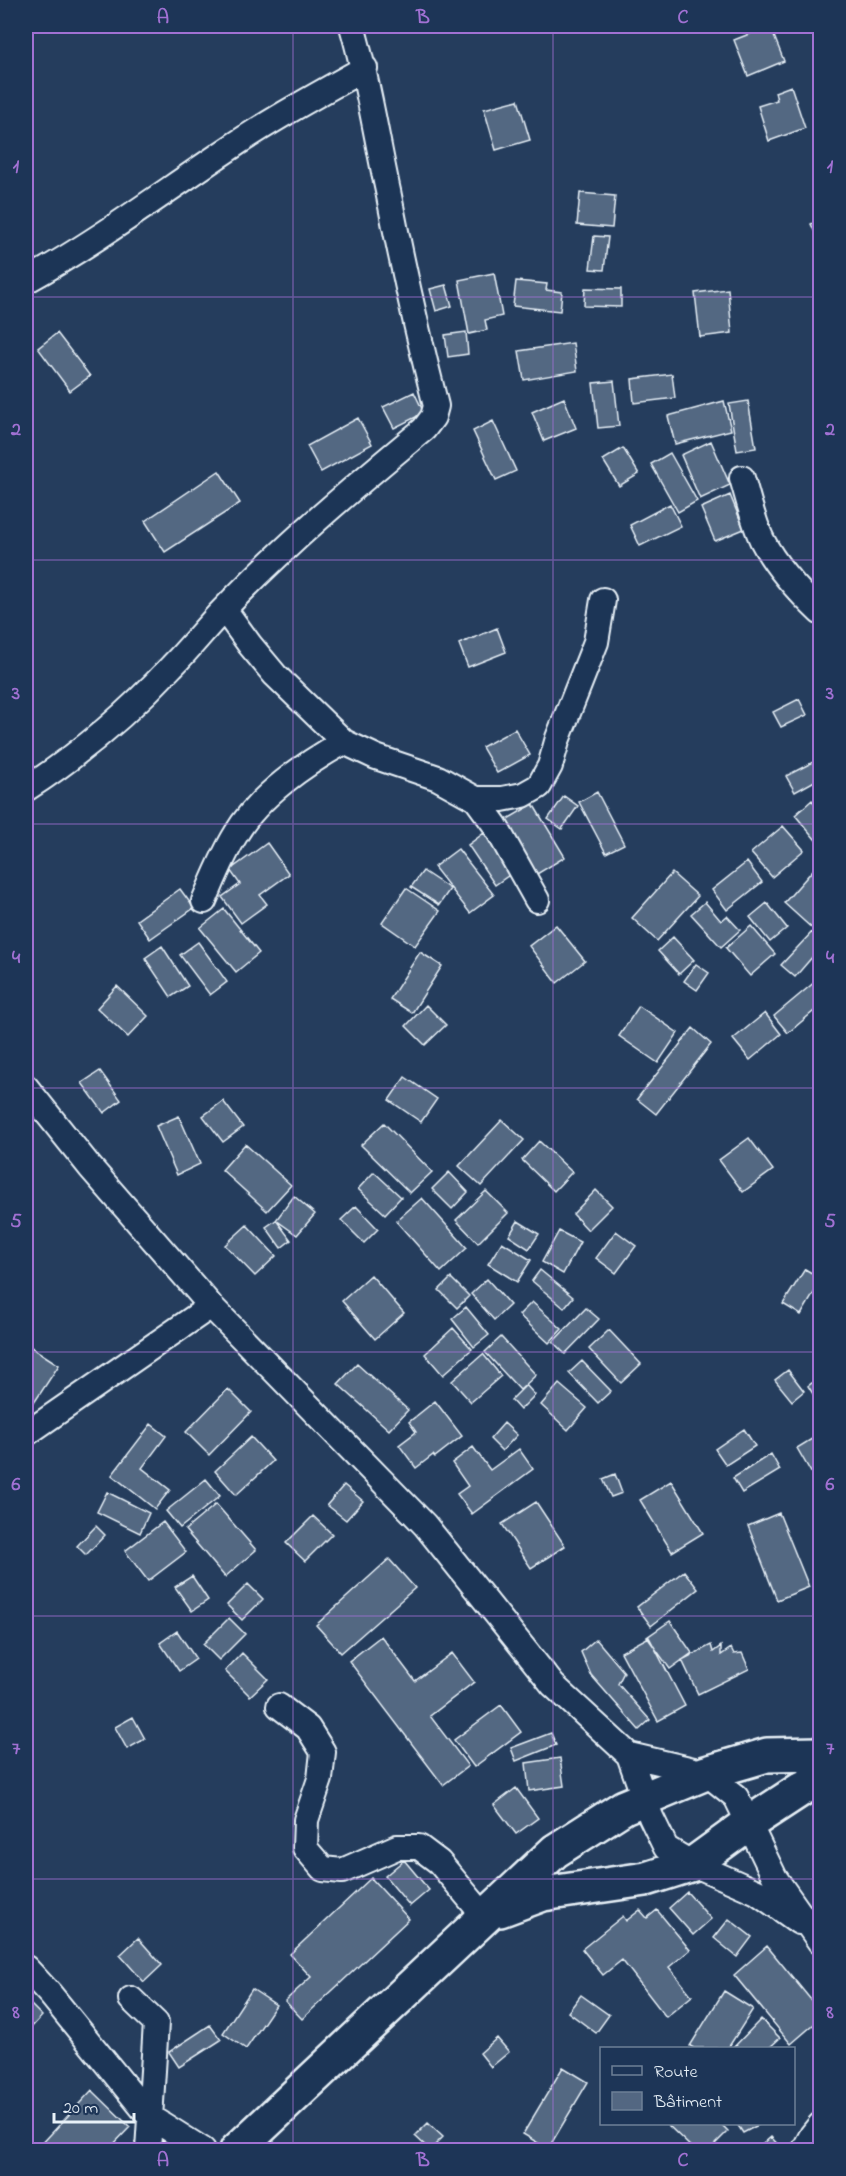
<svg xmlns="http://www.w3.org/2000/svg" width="846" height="2176" font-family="'Indie Flower',sans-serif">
	<rect width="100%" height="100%" fill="#253d5d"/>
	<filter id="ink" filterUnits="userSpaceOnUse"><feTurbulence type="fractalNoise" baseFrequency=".0167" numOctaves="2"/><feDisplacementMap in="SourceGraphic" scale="12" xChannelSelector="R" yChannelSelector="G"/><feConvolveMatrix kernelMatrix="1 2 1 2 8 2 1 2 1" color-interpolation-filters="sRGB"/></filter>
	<g filter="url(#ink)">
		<path fill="#536782" stroke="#e8f1f8" stroke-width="1.5" d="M 770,26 L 784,61 L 748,76 L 734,40 Z
			M 791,86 L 805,128 L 769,141 L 758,106 L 777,100 L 775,92 Z
			M 518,100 L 530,140 L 496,150 L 484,109 Z
			M 580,193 L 615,196 L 612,228 L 577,225 Z
			M 820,219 L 820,243 L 811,224 Z
			M 594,236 L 608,237 L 604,270 L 590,269 Z
			M 494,273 L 502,316 L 485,320 L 487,330 L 469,334 L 459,280 Z
			M 516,281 L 547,284 L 546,290 L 562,292 L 560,311 L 513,306 Z
			M 446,285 L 452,306 L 436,311 L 430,289 Z
			M 585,288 L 621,289 L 621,307 L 584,306 Z
			M 728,289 L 732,333 L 700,337 L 695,293 Z
			M 466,332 L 468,354 L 448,357 L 445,335 Z
			M 57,333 L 90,376 L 70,391 L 38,348 Z
			M 573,343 L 577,371 L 524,380 L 519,351 Z
			M 672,374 L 675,398 L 634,403 L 632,379 Z
			M 614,381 L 619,426 L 598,428 L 593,383 Z
			M 414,392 L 424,413 L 394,428 L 383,407 Z
			M 564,398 L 576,428 L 544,441 L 532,412 Z
			M 724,401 L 731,430 L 675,444 L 668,416 Z
			M 748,401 L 756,448 L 737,451 L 729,404 Z
			M 358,418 L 372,444 L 321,472 L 307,446 Z
			M 493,421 L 516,471 L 496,480 L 473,431 Z
			M 711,441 L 730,485 L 700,499 L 681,455 Z
			M 623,448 L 639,474 L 619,486 L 603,460 Z
			M 670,453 L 697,501 L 678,512 L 651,464 Z
			M 219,471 L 240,503 L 165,552 L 145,521 Z
			M 730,495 L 744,529 L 715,541 L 701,508 Z
			M 670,504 L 681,526 L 640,546 L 630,525 Z
			M 497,628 L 506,652 L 468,667 L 459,644 Z
			M 799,699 L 807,715 L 781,727 L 773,712 Z
			M 515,729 L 530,755 L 497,773 L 482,747 Z
			M 819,759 L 820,778 L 795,792 L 786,776 Z
			M 597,792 L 624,844 L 606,853 L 579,802 Z
			M 564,796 L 578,806 L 562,829 L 548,819 Z
			M 812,800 L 820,811 L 820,845 L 795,815 Z
			M 533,804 L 565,857 L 537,874 L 506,820 Z
			M 783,826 L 804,850 L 772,877 L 751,853 Z
			M 484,833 L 512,873 L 495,885 L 468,845 Z
			M 267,843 L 289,874 L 260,895 L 267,904 L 241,923 L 222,897 L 240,884 L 230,870 Z
			M 458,849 L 494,895 L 470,913 L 434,867 Z
			M 747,862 L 762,882 L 727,910 L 712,890 Z
			M 820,862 L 820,925 L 815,931 L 784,903 Z
			M 423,871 L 450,889 L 439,905 L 411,887 Z
			M 672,873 L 698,896 L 657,941 L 632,918 Z
			M 406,888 L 440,911 L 415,946 L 382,923 Z
			M 180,889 L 194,908 L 150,939 L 137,920 Z
			M 705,902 L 721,921 L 727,916 L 740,930 L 721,947 L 691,914 Z
			M 767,903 L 787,928 L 770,942 L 750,917 Z
			M 224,909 L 259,953 L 236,972 L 200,928 Z
			M 556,925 L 585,961 L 557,983 L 529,946 Z
			M 751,926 L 775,954 L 750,976 L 726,948 Z
			M 812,932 L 820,940 L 820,948 L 795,977 L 781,965 Z
			M 673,937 L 694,960 L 679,974 L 658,951 Z
			M 198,942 L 227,982 L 210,995 L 180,955 Z
			M 162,946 L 188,986 L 171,997 L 145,958 Z
			M 420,952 L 442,966 L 412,1013 L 390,999 Z
			M 696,964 L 709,973 L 697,990 L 684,981 Z
			M 816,981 L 820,986 L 820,1006 L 788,1033 L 774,1016 Z
			M 117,986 L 148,1016 L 128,1037 L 97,1008 Z
			M 426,1005 L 446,1025 L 425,1045 L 406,1026 Z
			M 639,1006 L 678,1033 L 658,1063 L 619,1036 Z
			M 765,1013 L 781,1034 L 750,1060 L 733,1039 Z
			M 693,1028 L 711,1044 L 656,1114 L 637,1099 Z
			M 100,1071 L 121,1100 L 104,1113 L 82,1083 Z
			M 405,1077 L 437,1099 L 421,1122 L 389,1100 Z
			M 223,1101 L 243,1127 L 223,1142 L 203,1116 Z
			M 179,1116 L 200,1164 L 177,1175 L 156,1126 Z
			M 502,1120 L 524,1140 L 481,1186 L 459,1166 Z
			M 384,1123 L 432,1172 L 410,1193 L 361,1145 Z
			M 749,1138 L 773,1170 L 743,1192 L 719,1160 Z
			M 539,1141 L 572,1172 L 554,1191 L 522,1160 Z
			M 245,1144 L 291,1185 L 267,1211 L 222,1170 Z
			M 374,1172 L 401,1197 L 385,1214 L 358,1189 Z
			M 449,1172 L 468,1192 L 452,1209 L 432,1189 Z
			M 596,1190 L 612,1206 L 588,1230 L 573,1214 Z
			M 486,1191 L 508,1213 L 478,1243 L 456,1220 Z
			M 294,1196 L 315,1214 L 297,1235 L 276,1220 Z
			M 422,1198 L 467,1248 L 441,1272 L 396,1221 Z
			M 356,1206 L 378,1229 L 364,1243 L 341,1220 Z
			M 276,1220 L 291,1240 L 281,1248 L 266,1227 Z
			M 518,1221 L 539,1234 L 529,1249 L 509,1236 Z
			M 247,1225 L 276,1256 L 255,1276 L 225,1245 Z
			M 559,1231 L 580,1242 L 563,1274 L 542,1262 Z
			M 616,1231 L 636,1246 L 616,1273 L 596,1258 Z
			M 502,1242 L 531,1260 L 517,1282 L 488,1264 Z
			M 805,1269 L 820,1278 L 820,1283 L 801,1315 L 783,1304 Z
			M 540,1270 L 573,1297 L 564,1308 L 532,1281 Z
			M 371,1275 L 404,1313 L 375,1339 L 342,1301 Z
			M 451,1278 L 469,1296 L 457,1308 L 439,1290 Z
			M 487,1279 L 510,1305 L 494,1320 L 471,1294 Z
			M 532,1302 L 562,1329 L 549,1343 L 519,1315 Z
			M 466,1307 L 489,1335 L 474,1347 L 452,1319 Z
			M 586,1308 L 599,1319 L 565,1354 L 553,1342 Z
			M 453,1328 L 472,1349 L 443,1375 L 425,1354 Z
			M 609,1330 L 641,1364 L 621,1383 L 589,1349 Z
			M 501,1337 L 536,1375 L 520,1390 L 485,1352 Z
			M 28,1345 L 59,1365 L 34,1403 L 26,1397 L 26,1349 Z
			M 483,1354 L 501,1376 L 471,1402 L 452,1381 Z
			M 582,1361 L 611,1391 L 598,1403 L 569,1373 Z
			M 357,1364 L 408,1410 L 389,1430 L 338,1384 Z
			M 788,1370 L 804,1391 L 792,1401 L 775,1380 Z
			M 820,1377 L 820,1405 L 808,1386 Z
			M 559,1384 L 587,1408 L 568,1430 L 541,1405 Z
			M 526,1385 L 535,1395 L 520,1410 L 511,1400 Z
			M 228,1389 L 251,1412 L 209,1455 L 186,1432 Z
			M 435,1401 L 462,1436 L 435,1457 L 433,1455 L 416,1468 L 399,1445 L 416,1432 L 409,1422 Z
			M 504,1423 L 517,1435 L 502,1451 L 490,1439 Z
			M 151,1424 L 166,1436 L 142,1468 L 170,1490 L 155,1509 L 112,1475 Z
			M 744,1429 L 755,1446 L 726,1465 L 715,1449 Z
			M 251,1437 L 273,1461 L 236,1495 L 215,1471 Z
			M 815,1437 L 820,1446 L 820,1488 L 797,1448 Z
			M 473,1447 L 490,1470 L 519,1449 L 533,1469 L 472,1514 L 457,1494 L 468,1486 L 452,1463 Z
			M 771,1454 L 780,1470 L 742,1493 L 733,1478 Z
			M 615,1474 L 622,1493 L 611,1497 L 603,1479 Z
			M 206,1479 L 220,1496 L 180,1528 L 166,1511 Z
			M 671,1481 L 703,1533 L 672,1552 L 640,1500 Z
			M 344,1485 L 363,1501 L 346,1520 L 327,1505 Z
			M 107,1492 L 149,1513 L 140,1533 L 97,1512 Z
			M 536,1502 L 565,1546 L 531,1568 L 502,1524 Z
			M 216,1504 L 256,1550 L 225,1577 L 185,1530 Z
			M 779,1513 L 809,1587 L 777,1600 L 748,1526 Z
			M 313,1516 L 332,1534 L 305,1561 L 286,1543 Z
			M 163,1522 L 186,1552 L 148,1581 L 125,1551 Z
			M 96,1526 L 105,1535 L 86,1555 L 77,1546 Z
			M 389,1559 L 415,1588 L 341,1653 L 316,1625 Z
			M 684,1571 L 698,1589 L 651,1626 L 637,1607 Z
			M 192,1576 L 208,1600 L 192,1611 L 175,1587 Z
			M 248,1584 L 263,1599 L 242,1620 L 227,1605 Z
			M 229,1618 L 245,1634 L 219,1660 L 203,1644 Z
			M 670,1621 L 692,1653 L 670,1669 L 647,1637 Z
			M 177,1631 L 196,1659 L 179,1671 L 160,1643 Z
			M 381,1636 L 415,1681 L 452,1653 L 474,1682 L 430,1716 L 468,1766 L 443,1785 L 349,1661 Z
			M 649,1637 L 685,1706 L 658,1721 L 621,1652 Z
			M 596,1639 L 624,1672 L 618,1684 L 650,1720 L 639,1730 L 591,1675 L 581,1652 Z
			M 711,1645 L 713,1652 L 721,1646 L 721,1655 L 731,1648 L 734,1654 L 742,1653 L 749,1669 L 698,1694 L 682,1660 Z
			M 242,1653 L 268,1679 L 250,1696 L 225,1671 Z
			M 501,1705 L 521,1732 L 474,1767 L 454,1740 Z
			M 133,1717 L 145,1739 L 127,1749 L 115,1727 Z
			M 551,1733 L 556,1745 L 516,1761 L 511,1748 Z
			M 560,1758 L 564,1786 L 529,1791 L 526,1763 Z
			M 516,1788 L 538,1818 L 516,1834 L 494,1805 Z
			M 404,1860 L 429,1890 L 410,1906 L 385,1876 Z
			M 371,1878 L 409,1919 L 302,2019 L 285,2001 L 311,1977 L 290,1954 Z
			M 687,1892 L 711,1919 L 693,1935 L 669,1908 Z
			M 640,1910 L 647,1918 L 657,1910 L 690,1950 L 669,1967 L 692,1996 L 666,2017 L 622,1960 L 603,1975 L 582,1949 L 623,1916 L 626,1921 Z
			M 729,1919 L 752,1937 L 737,1957 L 714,1938 Z
			M 138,1938 L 162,1965 L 144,1982 L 120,1955 Z
			M 767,1946 L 820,2011 L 820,2019 L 791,2044 L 734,1975 Z
			M 252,1989 L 276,2005 L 246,2049 L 223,2033 Z
			M 724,1991 L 753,2009 L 728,2048 L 694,2048 L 690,2046 Z
			M 581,1995 L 609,2015 L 596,2033 L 568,2012 Z
			M 26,2000 L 42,2016 L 26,2033 Z
			M 761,2019 L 780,2038 L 769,2048 L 733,2048 Z
			M 210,2025 L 221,2040 L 179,2067 L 169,2052 Z
			M 497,2038 L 509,2052 L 491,2067 L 480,2053 Z
			M 563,2067 L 588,2082 L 548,2149 L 523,2134 Z
			M 92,2090 L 130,2127 L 108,2150 L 39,2150 L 37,2149 Z
			M 428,2123 L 443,2137 L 430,2150 L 415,2136 Z
			M 667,2124 L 721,2124 L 728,2131 L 709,2150 L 694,2150 Z
			M 737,2124 L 760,2124 L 743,2133 Z
			M 771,2137 L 783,2150 L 756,2150 Z"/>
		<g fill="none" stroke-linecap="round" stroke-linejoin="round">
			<defs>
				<path id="street" d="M 26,281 C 95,243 158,196 224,152 C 269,121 317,95 365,68
					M 742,478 C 748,498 753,521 762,540 C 776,567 799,592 820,612
					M 224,609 L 250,645 L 275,675 L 344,742 L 376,757 L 438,778 L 476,799 L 495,825 L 537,900
					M 26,789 C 79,755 129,712 172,666 C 190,648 206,627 224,609 C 286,544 355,486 424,429 L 433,417 L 436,406 C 418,335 402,264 388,191 C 376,136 368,80 352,26
					M 476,799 L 502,799 L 523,795 L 539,786 L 550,766 L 558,738 L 596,642 L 603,600
					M 204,901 C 214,878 223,855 236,834 C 258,796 306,763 344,742
					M 26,1087 L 90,1167 L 211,1306 L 425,1525 L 553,1685 L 629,1755 L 706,1773 L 736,1797 L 775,1878 L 820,1942
					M 26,1434 L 211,1306
					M 279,1706 L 308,1728 L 323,1752 L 320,1779 L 306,1820 L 305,1848 L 323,1869 L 342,1871 L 397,1847 L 419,1847 L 439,1862 L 484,1916
					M 629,1755 L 651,1817 L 666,1848 L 693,1864 L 757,1892 L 799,1922
					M 26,1968 L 50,1994 L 149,2116 L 203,2150
					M 131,1999 L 156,2023 L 148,2150
					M 804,2150 L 812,2135 L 820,2125"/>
				<path id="secondary" d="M 500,1910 L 543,1894 L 646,1879 L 693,1864 L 748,1824 L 803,1788 L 820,1780
					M 237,2150 L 555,1851 L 624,1807 L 706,1773 L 767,1755 L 820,1754"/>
			</defs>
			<use href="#street" stroke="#e8f1f8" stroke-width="28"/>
			<use href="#secondary" stroke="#e8f1f8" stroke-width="38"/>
			<use href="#street" stroke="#1d3557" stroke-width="24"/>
			<use href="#secondary" stroke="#1d3557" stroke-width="33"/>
		</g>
	</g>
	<path fill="none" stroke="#a171d3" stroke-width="1.5" stroke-opacity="0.55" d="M 293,26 L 293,2150M 553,26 L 553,2150M 26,297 L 820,297M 26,560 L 820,560M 26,824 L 820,824M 26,1088 L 820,1088M 26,1352 L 820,1352M 26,1616 L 820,1616M 26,1879 L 820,1879"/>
	<rect width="846" height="2176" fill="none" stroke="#1d3557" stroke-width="66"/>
	<rect x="600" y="2047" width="195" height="78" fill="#1d3557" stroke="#6e8097" stroke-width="1.5"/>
	<rect x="612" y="2066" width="30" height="9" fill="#1d3557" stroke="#6e8097" stroke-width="1.5"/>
	<text x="654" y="2077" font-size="18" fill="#e8f1f8">Route</text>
	<rect x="612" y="2092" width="30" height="18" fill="#536782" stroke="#6e8097" stroke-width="1.5"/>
	<text x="654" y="2107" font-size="18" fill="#e8f1f8">Bâtiment</text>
	<path d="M54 2113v9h80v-9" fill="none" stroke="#e8f1f8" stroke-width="3"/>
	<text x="63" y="2113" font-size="18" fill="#e8f1f8" stroke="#1d3557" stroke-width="4.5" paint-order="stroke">20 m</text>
	<rect x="33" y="33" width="780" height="2110" fill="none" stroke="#a171d3" stroke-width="2"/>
	<g font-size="20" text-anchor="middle" font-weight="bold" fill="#a171d3">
		<text x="163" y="23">A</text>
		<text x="423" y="23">B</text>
		<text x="683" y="23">C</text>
		<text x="16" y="172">1</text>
		<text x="830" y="172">1</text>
		<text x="16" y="435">2</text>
		<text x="830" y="435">2</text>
		<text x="16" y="699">3</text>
		<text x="830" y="699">3</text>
		<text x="16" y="963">4</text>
		<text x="830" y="963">4</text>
		<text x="16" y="1227">5</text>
		<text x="830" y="1227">5</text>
		<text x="16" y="1490">6</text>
		<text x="830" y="1490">6</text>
		<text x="16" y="1754">7</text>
		<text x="830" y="1754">7</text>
		<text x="16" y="2018">8</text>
		<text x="830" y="2018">8</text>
		<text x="163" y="2166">A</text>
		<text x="423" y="2166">B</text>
		<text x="683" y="2166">C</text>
	</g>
</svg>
